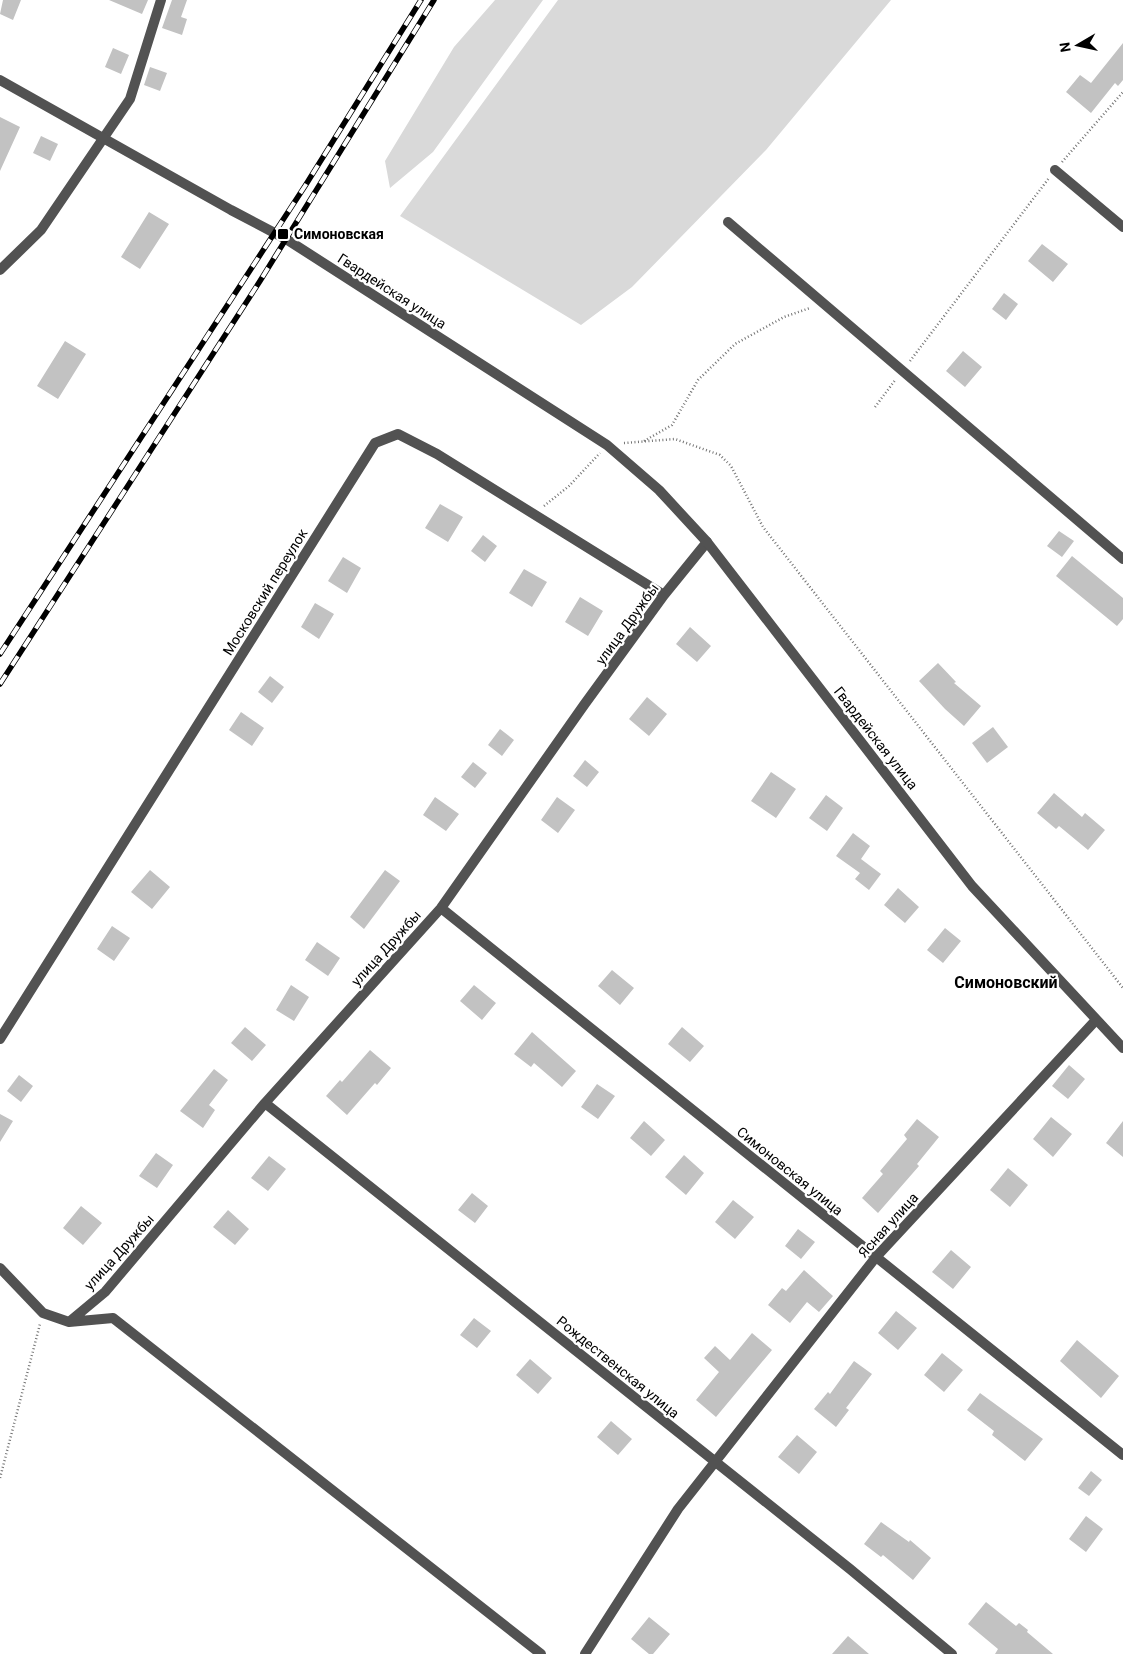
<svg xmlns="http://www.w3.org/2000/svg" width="1123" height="1654" font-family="Roboto,sans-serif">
	<rect width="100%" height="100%" fill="#fff"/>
	<path fill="#d9d9d9" d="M 495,0 L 543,0 L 433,152 L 390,188 L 385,161 L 454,47 Z
		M 558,0 L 891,0 L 766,150 L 632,287 L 581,325 L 400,216 Z"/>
	<path fill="#c2c2c2" d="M 3,0 L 21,0 L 13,20 L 0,14 Z
		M 109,0 L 148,0 L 142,14 Z
		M 172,0 L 187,0 L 181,17 L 187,19 L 182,35 L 162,28 Z
		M 1123,43 L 1123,80 L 1118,86 L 1115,83 L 1091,113 L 1066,92 L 1080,75 L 1091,83 Z
		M 113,48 L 129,55 L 121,74 L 105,67 Z
		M 150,67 L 167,73 L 160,91 L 144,85 Z
		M 0,117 L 20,127 L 0,171 Z
		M 41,136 L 58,144 L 50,161 L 33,153 Z
		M 149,212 L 169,224 L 140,269 L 121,257 Z
		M 1042,244 L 1068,264 L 1053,282 L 1028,261 Z
		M 1004,293 L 1018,304 L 1006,320 L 992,309 Z
		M 65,341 L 86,354 L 58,399 L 37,386 Z
		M 963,351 L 982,367 L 965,387 L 946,371 Z
		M 440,504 L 463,517 L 448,542 L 425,528 Z
		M 1059,531 L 1074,541 L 1062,557 L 1047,546 Z
		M 483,535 L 497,546 L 485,562 L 471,551 Z
		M 1072,556 L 1123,598 L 1123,619 L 1117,626 L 1056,576 Z
		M 343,557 L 361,568 L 347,593 L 328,581 Z
		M 524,569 L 547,582 L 532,607 L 509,593 Z
		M 580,597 L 603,611 L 588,636 L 565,622 Z
		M 315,603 L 334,614 L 319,639 L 301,627 Z
		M 690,627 L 711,646 L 697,662 L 676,644 Z
		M 938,663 L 956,682 L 954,683 L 981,706 L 964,726 L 945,709 L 919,681 Z
		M 270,676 L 284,687 L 272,703 L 258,692 Z
		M 647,697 L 667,714 L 649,736 L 629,719 Z
		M 241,712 L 264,728 L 252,746 L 229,730 Z
		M 993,727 L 1008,747 L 987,763 L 972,743 Z
		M 500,729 L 514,740 L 502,756 L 488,745 Z
		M 585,760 L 599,772 L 587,787 L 573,776 Z
		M 473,762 L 487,773 L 475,788 L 461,777 Z
		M 771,772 L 796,789 L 776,818 L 751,801 Z
		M 1054,793 L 1082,817 L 1085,813 L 1105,830 L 1088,850 L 1059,826 L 1056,829 L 1037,813 Z
		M 826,795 L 843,808 L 827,831 L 809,818 Z
		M 435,797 L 459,814 L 446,831 L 423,815 Z
		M 557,797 L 575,810 L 558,833 L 541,820 Z
		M 853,833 L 870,846 L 861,859 L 881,874 L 869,890 L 855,879 L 860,873 L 836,856 Z
		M 150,870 L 170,887 L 152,909 L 131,892 Z
		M 385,870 L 400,881 L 364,929 L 350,917 Z
		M 898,888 L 919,907 L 905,923 L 884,905 Z
		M 112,926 L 130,938 L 114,961 L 97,949 Z
		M 945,928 L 961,941 L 943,963 L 927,950 Z
		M 317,942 L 340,958 L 328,976 L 305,960 Z
		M 612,970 L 634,988 L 620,1005 L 598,986 Z
		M 291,985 L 309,997 L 294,1021 L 276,1010 Z
		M 474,985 L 496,1003 L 482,1020 L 460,1001 Z
		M 245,1027 L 266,1045 L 252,1061 L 231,1043 Z
		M 682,1027 L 704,1046 L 690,1062 L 668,1044 Z
		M 532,1032 L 576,1071 L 562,1087 L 534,1063 L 531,1067 L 514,1054 Z
		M 370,1050 L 391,1068 L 377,1085 L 375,1083 L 347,1115 L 326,1096 L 340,1080 L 342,1082 Z
		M 1069,1065 L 1085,1079 L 1068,1099 L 1052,1086 Z
		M 214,1069 L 228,1080 L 209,1105 L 215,1110 L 203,1128 L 180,1111 Z
		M 19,1075 L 33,1086 L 21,1102 L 7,1091 Z
		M 597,1084 L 615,1096 L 598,1119 L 581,1107 Z
		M 0,1114 L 13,1121 L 0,1142 Z
		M 1051,1117 L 1072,1134 L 1053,1157 L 1033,1139 Z
		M 917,1119 L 939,1137 L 917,1164 L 919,1166 L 878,1213 L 862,1198 L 883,1174 L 880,1171 L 907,1139 L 904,1135 Z
		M 644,1121 L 665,1140 L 651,1156 L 630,1138 Z
		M 1123,1121 L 1123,1157 L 1106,1143 Z
		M 156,1153 L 173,1165 L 157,1188 L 139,1176 Z
		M 684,1155 L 704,1173 L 686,1195 L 665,1177 Z
		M 269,1156 L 286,1169 L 268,1191 L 251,1178 Z
		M 1008,1168 L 1028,1185 L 1010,1207 L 990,1190 Z
		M 472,1193 L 488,1206 L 475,1223 L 458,1210 Z
		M 733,1200 L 754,1217 L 735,1239 L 715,1222 Z
		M 81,1206 L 102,1223 L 83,1245 L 63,1228 Z
		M 228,1210 L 249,1229 L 235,1245 L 213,1227 Z
		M 798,1229 L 815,1242 L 801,1259 L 785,1246 Z
		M 951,1250 L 971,1267 L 953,1289 L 932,1272 Z
		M 804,1270 L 833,1296 L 819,1312 L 807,1302 L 790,1323 L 768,1305 L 782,1288 L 786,1291 Z
		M 896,1311 L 917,1328 L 898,1350 L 878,1333 Z
		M 474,1318 L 491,1331 L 477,1348 L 460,1335 Z
		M 752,1333 L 772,1350 L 716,1417 L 696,1400 L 719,1372 L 704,1358 L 715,1346 L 730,1360 Z
		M 1077,1340 L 1119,1376 L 1101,1398 L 1060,1361 Z
		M 942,1353 L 963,1370 L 944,1392 L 924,1375 Z
		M 530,1359 L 552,1378 L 538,1394 L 516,1375 Z
		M 854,1361 L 872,1374 L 846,1408 L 849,1410 L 836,1427 L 814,1409 L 828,1392 L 830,1394 Z
		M 980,1393 L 1043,1439 L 1025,1461 L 992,1435 L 994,1431 L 967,1410 Z
		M 611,1421 L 632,1439 L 618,1455 L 597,1437 Z
		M 797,1435 L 817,1452 L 799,1474 L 778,1457 Z
		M 1091,1471 L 1102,1480 L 1089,1496 L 1078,1488 Z
		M 1086,1516 L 1103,1529 L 1086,1552 L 1069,1539 Z
		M 881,1522 L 909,1542 L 910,1540 L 931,1558 L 913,1580 L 883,1555 L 881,1557 L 864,1544 Z
		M 986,1602 L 1016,1626 L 1019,1623 L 1028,1630 L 1027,1632 L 1053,1654 L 995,1654 L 998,1649 L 968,1624 Z
		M 649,1617 L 670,1634 L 653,1654 L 649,1654 L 631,1639 Z
		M 848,1636 L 869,1654 L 832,1654 Z"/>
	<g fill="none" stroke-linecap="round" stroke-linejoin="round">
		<path stroke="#747474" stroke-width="2.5" stroke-dasharray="1 2.5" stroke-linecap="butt" d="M 1062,162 L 1123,92
			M 910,361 L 1049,178
			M 875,407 L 896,379
			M 644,441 L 672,425 L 698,380 L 735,344 L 784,317 L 810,308
			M 624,443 L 675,439 L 720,455 L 731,466 L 763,527 L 1123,988
			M 544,506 L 569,486 L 600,453
			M 0,1478 L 40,1324"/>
		<path stroke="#525252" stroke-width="10" d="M 1055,170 L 1123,227
			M 728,222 L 1123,559
			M 0,270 L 41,230 L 130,99 L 161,0
			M 441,908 L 1123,1455
			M 0,1039 L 375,443 L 398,434 L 437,454 L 664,595
			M 265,1103 L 850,1569 L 952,1654
			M 0,1268 L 43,1313 L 69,1322 L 105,1292 L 265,1103 L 441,908 L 584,705 L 664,595 L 707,542
			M 69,1322 L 113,1318 L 541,1654
			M 585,1654 L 678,1509 L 876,1257 L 1096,1020"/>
		<path stroke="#525252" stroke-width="10" d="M 0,80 L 231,210 L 286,239 L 607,445 L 659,490 L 707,542 L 972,886 L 1123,1048"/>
		<defs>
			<path id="rail" d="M 0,654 L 305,186 L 421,0
				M 0,684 L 260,281 L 434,0"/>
		</defs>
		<use href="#rail" stroke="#000" stroke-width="5.5"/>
		<use href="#rail" stroke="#fff" stroke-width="4" stroke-dasharray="11" stroke-linecap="butt"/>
	</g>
	<rect fill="#000" stroke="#fff" stroke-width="2" x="277" y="228" width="12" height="12" rx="2.5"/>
	<g text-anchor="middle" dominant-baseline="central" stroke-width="4.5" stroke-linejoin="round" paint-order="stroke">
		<g font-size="14" font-weight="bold" fill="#000" stroke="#fff" text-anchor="start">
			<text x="294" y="234">Симоновская</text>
		</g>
		<g font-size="14" fill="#000" stroke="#fff">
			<text transform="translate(392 291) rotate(33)">Гвардейская улица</text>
			<text transform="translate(265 592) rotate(-58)">Московский переулок</text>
			<text transform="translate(627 624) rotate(-54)">улица Дружбы</text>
			<text transform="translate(876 738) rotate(52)">Гвардейская улица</text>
			<text transform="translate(386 948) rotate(-48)">улица Дружбы</text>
			<text transform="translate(790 1171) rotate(39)">Симоновская улица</text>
			<text transform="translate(888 1225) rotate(-48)">Ясная улица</text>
			<text transform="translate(119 1252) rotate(-48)">улица Дружбы</text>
			<text transform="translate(618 1367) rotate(39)">Рождественская улица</text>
		</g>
		<g font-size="16" font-weight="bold" fill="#000" stroke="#fff">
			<text x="1006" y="982">Симоновский</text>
		</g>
	</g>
	<g transform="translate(1078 45) rotate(261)" stroke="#ffffff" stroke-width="4" paint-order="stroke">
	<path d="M0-4L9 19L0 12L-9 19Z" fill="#000000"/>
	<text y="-8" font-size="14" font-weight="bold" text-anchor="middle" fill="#000000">N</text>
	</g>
</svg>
